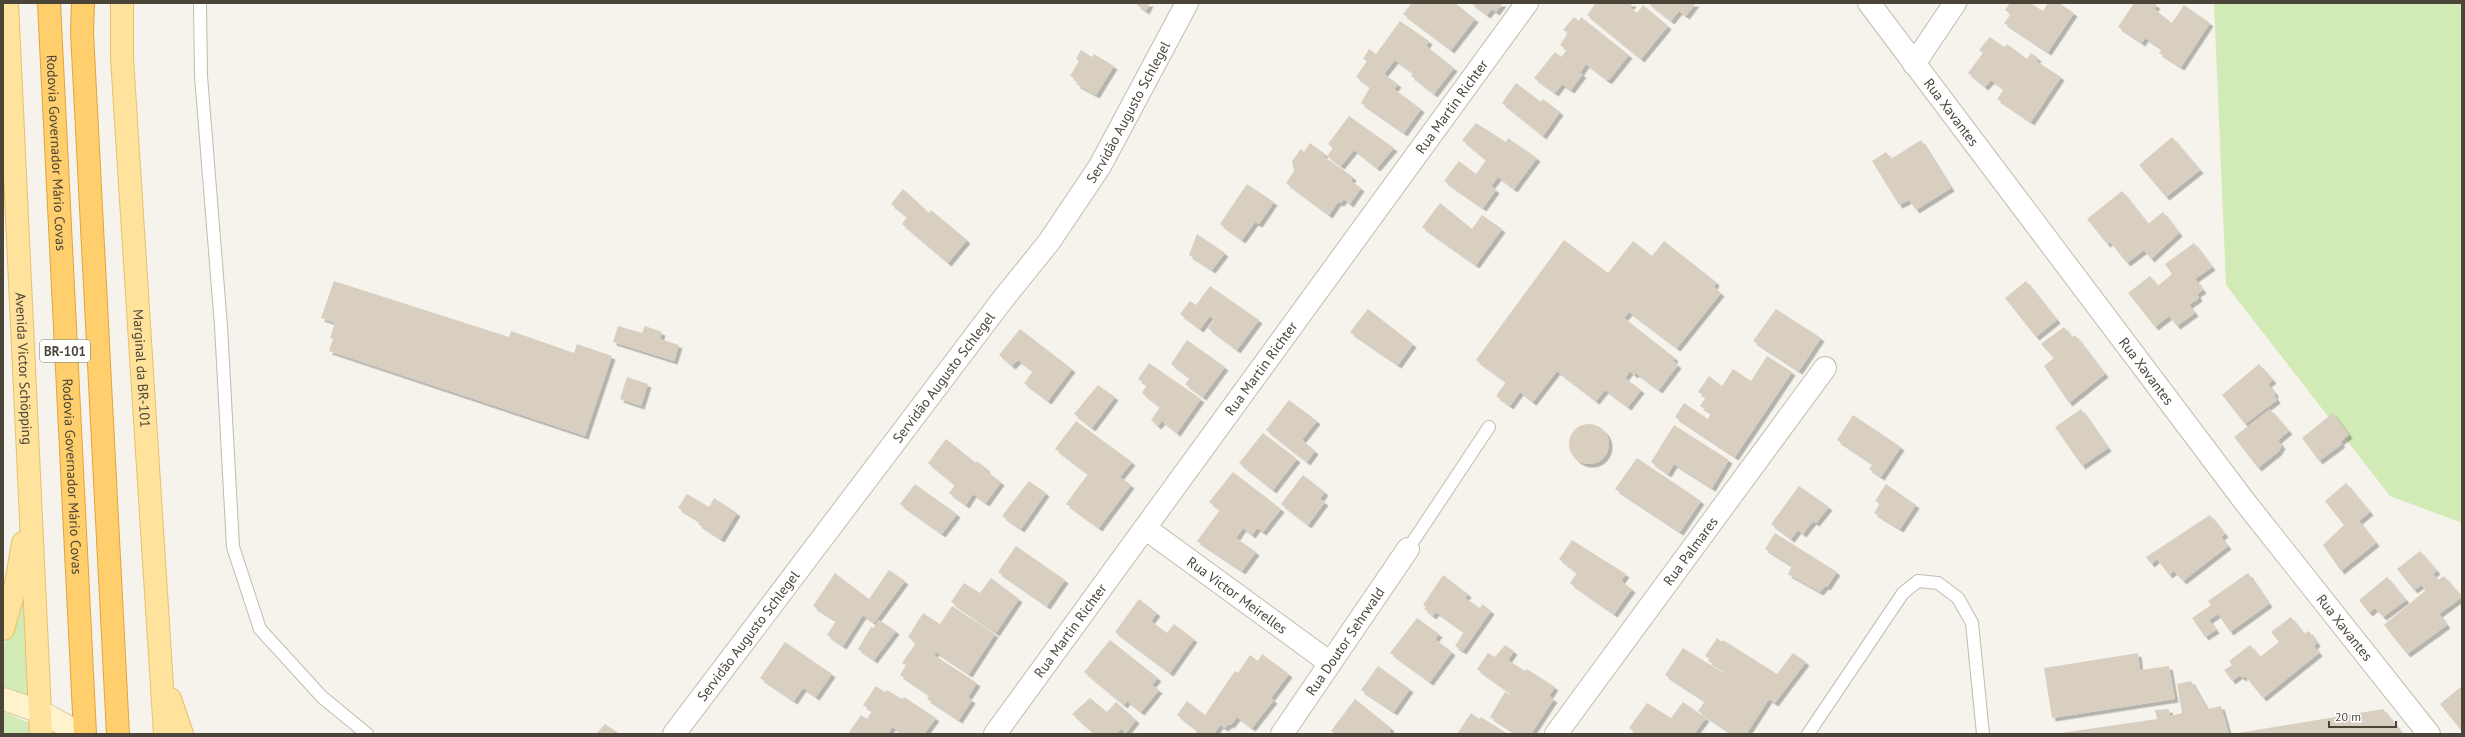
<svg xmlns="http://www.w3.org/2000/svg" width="2465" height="737" font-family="'PT Sans',sans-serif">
	<defs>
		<filter id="shadow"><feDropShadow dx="3.5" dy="3.5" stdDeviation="0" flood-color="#0004"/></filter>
	</defs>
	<rect width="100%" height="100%" fill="#f6f3ec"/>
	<path fill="#d2eab5" d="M 2214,3 L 2462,3 L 2462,523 L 2390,496 L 2226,285 Z
		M 25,598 L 30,705 L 3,694 L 3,647 Z
		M 3,712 L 30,723 L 31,734 L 3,734 Z"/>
	<path fill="#d8cfc1" filter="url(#shadow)" d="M 1138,3 L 1150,3 L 1146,11 L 1137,5 Z
		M 1412,3 L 1455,3 L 1475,19 L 1451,50 L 1403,14 Z
		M 1471,3 L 1503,3 L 1496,12 L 1492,9 L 1487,15 Z
		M 1596,3 L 1633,3 L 1630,7 L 1637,13 L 1643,5 L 1668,26 L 1641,59 L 1587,15 Z
		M 1648,3 L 1696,3 L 1686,16 L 1679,11 L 1671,21 Z
		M 2010,3 L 2030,3 L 2043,11 L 2048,3 L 2059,3 L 2074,13 L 2048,52 L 2004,23 L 2011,14 L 2005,10 Z
		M 2134,3 L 2153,3 L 2157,5 L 2154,9 L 2172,23 L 2184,5 L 2210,23 L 2181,67 L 2159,53 L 2162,49 L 2145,38 L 2142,43 L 2118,27 Z
		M 1574,17 L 1579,21 L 1581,17 L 1629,55 L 1609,80 L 1607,80 L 1586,64 L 1580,73 L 1583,74 L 1571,90 L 1562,84 L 1555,93 L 1534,78 L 1555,52 L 1561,57 L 1567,50 L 1560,45 L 1568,33 L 1563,30 Z
		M 1400,21 L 1429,41 L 1426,46 L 1454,68 L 1434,94 L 1411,76 L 1413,73 L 1395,60 L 1384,74 L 1398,84 L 1394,89 L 1421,109 L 1404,133 L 1361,103 L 1370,87 L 1356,77 L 1367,61 L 1363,59 L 1369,49 L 1376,54 Z
		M 1990,37 L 2004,47 L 2007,44 L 2027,59 L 2031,53 L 2038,58 L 2036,61 L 2061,77 L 2031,122 L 1997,99 L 2004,89 L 1991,80 L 1985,87 L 1968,73 L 1983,53 L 1979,50 Z
		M 1081,50 L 1092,57 L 1094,54 L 1114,66 L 1096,95 L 1076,84 L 1078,81 L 1070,76 L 1079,61 L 1076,59 Z
		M 1516,83 L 1541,102 L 1543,99 L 1560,112 L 1543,136 L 1502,103 Z
		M 1349,116 L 1394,148 L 1377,168 L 1354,150 L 1341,166 L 1327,156 L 1333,148 L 1328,144 Z
		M 1476,123 L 1506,142 L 1508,138 L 1537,158 L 1514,189 L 1498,177 L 1491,186 L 1496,190 L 1483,208 L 1444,181 L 1459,161 L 1476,174 L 1486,160 L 1462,140 Z
		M 2172,137 L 2200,170 L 2166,197 L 2139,165 Z
		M 1921,140 L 1951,188 L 1916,210 L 1909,200 L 1899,205 L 1872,161 L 1886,152 L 1891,159 Z
		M 1310,143 L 1325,154 L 1323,156 L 1353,177 L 1351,181 L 1361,188 L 1350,204 L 1344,199 L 1341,203 L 1338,202 L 1329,215 L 1286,183 L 1294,171 L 1292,161 L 1301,149 L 1304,152 Z
		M 1247,184 L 1274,202 L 1259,224 L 1255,222 L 1242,240 L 1220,224 Z
		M 903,189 L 929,213 L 931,210 L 967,240 L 948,263 L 902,224 L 907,217 L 891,204 Z
		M 2122,191 L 2148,224 L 2163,212 L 2179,233 L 2151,259 L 2144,250 L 2127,263 L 2110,242 L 2107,244 L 2087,219 Z
		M 1440,203 L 1472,229 L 1482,215 L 1502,229 L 1476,265 L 1422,227 Z
		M 1197,234 L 1225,253 L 1212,270 L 1189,255 Z
		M 1564,240 L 1608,273 L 1633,241 L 1652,256 L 1664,241 L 1716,282 L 1714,287 L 1721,293 L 1677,348 L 1629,312 L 1624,318 L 1675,358 L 1673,361 L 1678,365 L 1659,390 L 1636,373 L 1634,375 L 1630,371 L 1625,378 L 1641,390 L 1628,407 L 1605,390 L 1596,401 L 1557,371 L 1533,402 L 1520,392 L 1510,406 L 1496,396 L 1506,382 L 1476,360 Z
		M 2194,243 L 2212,267 L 2195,279 L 2203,290 L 2197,294 L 2199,298 L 2189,305 L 2195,313 L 2177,326 L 2169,316 L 2155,327 L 2128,293 L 2150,276 L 2158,286 L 2172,274 L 2165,264 Z
		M 334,281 L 509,337 L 511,331 L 574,353 L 577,344 L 612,356 L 585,436 L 329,351 L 333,339 L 330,338 L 335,323 L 321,318 Z
		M 2026,281 L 2057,320 L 2036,337 L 2005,298 Z
		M 1210,286 L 1259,320 L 1237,350 L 1208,328 L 1214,320 L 1210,316 L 1200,329 L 1180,314 L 1190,301 L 1196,305 Z
		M 1368,309 L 1413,344 L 1398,365 L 1350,332 Z
		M 1776,309 L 1821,338 L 1799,371 L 1753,341 Z
		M 618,326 L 642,333 L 645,326 L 662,332 L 660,339 L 679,345 L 674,361 L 613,342 Z
		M 2064,327 L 2072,337 L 2075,335 L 2105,374 L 2069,403 L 2044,366 L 2054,358 L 2041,344 Z
		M 1020,329 L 1072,369 L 1048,401 L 1024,383 L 1033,371 L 1018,360 L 1012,366 L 999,355 Z
		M 1187,340 L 1225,367 L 1203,397 L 1185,384 L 1190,378 L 1171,364 Z
		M 1767,356 L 1792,372 L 1735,457 L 1675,417 L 1684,403 L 1708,419 L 1711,413 L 1700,406 L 1706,397 L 1698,392 L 1709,376 L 1722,386 L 1733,369 L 1751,381 Z
		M 1149,363 L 1201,399 L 1177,433 L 1162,421 L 1158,426 L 1151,420 L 1160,407 L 1142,393 L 1147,385 L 1138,379 Z
		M 2259,364 L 2273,380 L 2268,384 L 2275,393 L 2274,395 L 2277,400 L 2245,424 L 2222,395 Z
		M 627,377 L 648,384 L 641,406 L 620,399 Z
		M 1098,385 L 1115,397 L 1092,428 L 1074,414 Z
		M 1289,400 L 1317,421 L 1302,440 L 1315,451 L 1307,462 L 1266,430 Z
		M 2081,409 L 2108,448 L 2082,466 L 2055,427 Z
		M 2270,409 L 2289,431 L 2278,440 L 2282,446 L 2278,452 L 2258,468 L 2234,437 Z
		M 2333,413 L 2349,435 L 2340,442 L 2342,444 L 2319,461 L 2302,438 Z
		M 1853,415 L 1901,447 L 1881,477 L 1869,469 L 1873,464 L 1837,440 Z
		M 1076,421 L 1132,462 L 1120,477 L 1131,485 L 1099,528 L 1066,504 L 1088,474 L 1055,449 Z
		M1569 444a20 20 0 1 1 40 0a20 20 0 1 1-40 0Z
		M 1674,425 L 1729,460 L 1712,488 L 1674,464 L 1668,474 L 1651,462 Z
		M 1263,433 L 1297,459 L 1273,490 L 1239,463 Z
		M 946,439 L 976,463 L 977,461 L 987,469 L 986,471 L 1001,482 L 986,503 L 973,494 L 966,505 L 949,493 L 955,485 L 928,463 Z
		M 1637,458 L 1701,501 L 1680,532 L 1615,489 Z
		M 1233,472 L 1281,509 L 1263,532 L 1257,528 L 1252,535 L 1243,528 L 1236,538 L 1256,552 L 1242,571 L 1197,541 L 1220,510 L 1209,502 Z
		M 1303,475 L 1325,492 L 1320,499 L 1325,502 L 1308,525 L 1281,504 Z
		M 1029,481 L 1046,493 L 1021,529 L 1002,516 Z
		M 2346,483 L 2370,512 L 2359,521 L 2376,543 L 2341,571 L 2323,545 L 2344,525 L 2325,501 Z
		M 915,484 L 957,514 L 942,534 L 900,504 Z
		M 1886,484 L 1916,505 L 1900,529 L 1874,513 L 1880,504 L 1875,501 Z
		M 1799,486 L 1829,507 L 1816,523 L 1813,521 L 1803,534 L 1798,530 L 1791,539 L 1771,524 Z
		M 687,494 L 709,507 L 714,498 L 737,513 L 721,539 L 698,524 L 699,521 L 678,508 Z
		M 2210,515 L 2225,534 L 2221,537 L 2228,546 L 2183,581 L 2174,571 L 2169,575 L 2157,559 L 2151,564 L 2146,557 Z
		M 1775,533 L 1837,572 L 1827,587 L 1825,586 L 1820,592 L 1788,574 L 1792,566 L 1765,549 Z
		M 1572,540 L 1626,574 L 1621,581 L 1632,589 L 1614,614 L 1570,583 L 1577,573 L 1559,559 Z
		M 1016,546 L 1065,580 L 1047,606 L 998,572 Z
		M 2420,551 L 2437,571 L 2433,574 L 2438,580 L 2444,576 L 2462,597 L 2439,614 L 2447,625 L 2407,654 L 2384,625 L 2426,590 L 2421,585 L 2414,590 L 2397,569 Z
		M 889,570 L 905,581 L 874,623 L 863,615 L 843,646 L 827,635 L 836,621 L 813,606 L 835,573 L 869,599 Z
		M 2248,573 L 2269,604 L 2230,632 L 2218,614 L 2209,620 L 2216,630 L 2205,637 L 2192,618 L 2211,605 L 2208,601 Z
		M 1443,575 L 1468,594 L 1465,598 L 1480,608 L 1482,604 L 1491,611 L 1463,651 L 1455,646 L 1464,632 L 1436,612 L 1433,616 L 1424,609 L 1426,607 L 1423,605 Z
		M 2387,577 L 2406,600 L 2383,617 L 2375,608 L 2369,613 L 2359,600 Z
		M 991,578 L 1019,599 L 996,633 L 951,602 L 964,583 L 980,593 Z
		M 1139,599 L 1157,613 L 1151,621 L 1167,633 L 1174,624 L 1194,639 L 1170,673 L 1115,632 Z
		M 952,606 L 995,634 L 969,674 L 936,652 L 934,655 L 977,683 L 968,697 L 972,700 L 959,720 L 927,699 L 929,695 L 900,675 L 906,665 L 902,663 L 916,643 L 908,637 L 923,613 L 940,624 Z
		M 2291,617 L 2304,634 L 2309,631 L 2317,643 L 2314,646 L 2319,653 L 2263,698 L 2245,676 L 2242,678 L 2240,675 L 2232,681 L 2224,670 L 2232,665 L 2229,661 L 2250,645 L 2260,657 L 2279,642 L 2271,632 Z
		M 1417,618 L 1439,634 L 1435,639 L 1452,652 L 1430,682 L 1390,653 Z
		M 879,620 L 896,631 L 874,660 L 858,649 L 871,627 L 873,628 Z
		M 1717,638 L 1722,642 L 1723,640 L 1777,674 L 1793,653 L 1806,662 L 1775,703 L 1769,699 L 1747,733 L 1749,734 L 1732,734 L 1698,711 L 1705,701 L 1665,675 L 1683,648 L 1722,672 L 1724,671 L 1708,661 L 1710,659 L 1705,656 Z
		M 1110,640 L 1158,678 L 1152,685 L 1159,690 L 1141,712 L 1127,701 L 1124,705 L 1084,672 Z
		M 785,642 L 832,674 L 816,697 L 803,688 L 794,701 L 760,678 Z
		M 1505,645 L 1514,651 L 1508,660 L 1525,671 L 1527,669 L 1555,687 L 1549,696 L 1554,699 L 1531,734 L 1517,734 L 1490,717 L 1505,692 L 1510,695 L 1510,693 L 1477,669 L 1488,653 L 1495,657 Z
		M 2138,653 L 2140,670 L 2169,666 L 2175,699 L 2052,718 L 2044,668 Z
		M 1262,654 L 1289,674 L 1271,698 L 1274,700 L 1252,728 L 1237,717 L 1231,725 L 1229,724 L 1225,728 L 1220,725 L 1214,734 L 1195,734 L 1197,731 L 1195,729 L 1177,715 L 1187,701 L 1205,715 L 1235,671 L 1238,673 L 1250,655 L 1258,661 Z
		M 1378,666 L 1410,689 L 1394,712 L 1361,690 Z
		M 2191,681 L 2207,709 L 2221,706 L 2229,734 L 2054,734 L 2157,719 L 2155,710 L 2169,709 L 2170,716 L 2182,713 L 2177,684 Z
		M 876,686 L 885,692 L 887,690 L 902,699 L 904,697 L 936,718 L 924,734 L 903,734 L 892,727 L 888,734 L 848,734 L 861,715 L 867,719 L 872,711 L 863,705 Z
		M 2462,686 L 2462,727 L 2460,729 L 2440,704 Z
		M 1090,698 L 1107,712 L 1116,702 L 1136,720 L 1126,733 L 1121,729 L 1116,734 L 1094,734 L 1072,714 Z
		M 1355,699 L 1391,728 L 1389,731 L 1391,734 L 1335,734 L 1331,731 Z
		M 1683,702 L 1706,718 L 1694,734 L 1638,734 L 1629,728 L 1647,703 L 1671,718 Z
		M 2383,709 L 2403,734 L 2238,734 L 2238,733 Z
		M 1471,713 L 1479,719 L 1481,717 L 1508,734 L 1457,734 Z
		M 605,724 L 620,734 L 596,734 Z"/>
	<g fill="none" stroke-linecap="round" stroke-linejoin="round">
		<defs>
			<path id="lane" d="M 200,3 L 201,76 L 221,326 L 233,547 L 260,629 L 322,697 L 367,734
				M 1408,549 L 1489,427
				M 1808,734 L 1903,593 L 1918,581 L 1938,583 L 1958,598 L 1972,623 L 1983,734"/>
			<g id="street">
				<path id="s1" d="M 1869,3 L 2245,502 L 2429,734"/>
				<path d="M 1914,64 L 1955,3"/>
				<path id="s2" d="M 1145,528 L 1330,663"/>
				<path id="s3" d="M 674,734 L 1003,299 L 1049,242 L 1100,166 L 1187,3"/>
				<path id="s4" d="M 995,734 L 1527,3"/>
				<path id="s5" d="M 1282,734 L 1408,549"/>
				<path id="s6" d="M 1556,734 L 1825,368"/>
			</g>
			<path id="secondary" d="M 3,699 L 41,712 L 81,734"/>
			<g id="primary">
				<path id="s7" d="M 7,3 L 41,734"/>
				<path id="s8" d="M 122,3 L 122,58 L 165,734"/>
				<path d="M 3,629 L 16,584 L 23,543"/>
				<path d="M 170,699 L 182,734"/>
			</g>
			<g id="highway">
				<path id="s9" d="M 49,3 L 85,734"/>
				<path d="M 83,3 L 82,32 L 118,734"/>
			</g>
		</defs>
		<use href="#lane" stroke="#c2bbae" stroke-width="14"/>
		<use href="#street" stroke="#c2bbae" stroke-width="24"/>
		<use href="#secondary" stroke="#d6c79b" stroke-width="24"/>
		<use href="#primary" stroke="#e6c16a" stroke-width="24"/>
		<use href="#highway" stroke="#e0a43c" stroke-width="24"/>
		<use href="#lane" stroke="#fff" stroke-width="12"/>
		<use href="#street" stroke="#fff" stroke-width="22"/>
		<use href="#secondary" stroke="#fff3cd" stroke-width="22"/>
		<use href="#primary" stroke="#ffe39c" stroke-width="22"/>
		<use href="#highway" stroke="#ffcf6e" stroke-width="22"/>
	</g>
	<g text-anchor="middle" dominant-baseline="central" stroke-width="3" stroke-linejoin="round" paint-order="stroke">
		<rect fill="#fff" stroke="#817c74" stroke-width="1" x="40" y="340" width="50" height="22" rx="3"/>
		<g font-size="13" font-weight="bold" fill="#4b4439">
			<text x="65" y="351">BR-101</text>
		</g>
		<g font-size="14" fill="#4b4439" stroke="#fff">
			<text stroke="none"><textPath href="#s4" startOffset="776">Rua Martin Richter</textPath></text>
			<text stroke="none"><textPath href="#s3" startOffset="771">Servidão Augusto Schlegel</textPath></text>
			<text stroke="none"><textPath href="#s1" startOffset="137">Rua Xavantes</textPath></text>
			<text stroke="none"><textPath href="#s9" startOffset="150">Rodovia Governador Mário Covas</textPath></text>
			<text stroke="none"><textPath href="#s4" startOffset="452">Rua Martin Richter</textPath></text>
			<text stroke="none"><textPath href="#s7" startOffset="366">Avenida Victor Schöpping</textPath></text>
			<text stroke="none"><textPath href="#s8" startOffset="366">Marginal da BR-101</textPath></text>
			<text stroke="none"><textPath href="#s1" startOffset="461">Rua Xavantes</textPath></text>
			<text stroke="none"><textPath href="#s3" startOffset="447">Servidão Augusto Schlegel</textPath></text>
			<text stroke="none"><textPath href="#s9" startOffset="474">Rodovia Governador Mário Covas</textPath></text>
			<text stroke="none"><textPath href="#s6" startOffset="227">Rua Palmares</textPath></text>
			<text stroke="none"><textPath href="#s2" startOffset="114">Rua Victor Meirelles</textPath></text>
			<text stroke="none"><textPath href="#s1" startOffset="785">Rua Xavantes</textPath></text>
			<text stroke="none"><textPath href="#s4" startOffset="128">Rua Martin Richter</textPath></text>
			<text stroke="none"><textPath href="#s3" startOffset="123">Servidão Augusto Schlegel</textPath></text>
			<text stroke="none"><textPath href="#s5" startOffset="112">Rua Doutor Sehrwald</textPath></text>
		</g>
	</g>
	<rect width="2465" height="737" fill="none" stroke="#4b4439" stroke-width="8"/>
	<path d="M2329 721v6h67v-6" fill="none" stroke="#4b4439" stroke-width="2"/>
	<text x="2335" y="721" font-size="12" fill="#4b4439" stroke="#ffffff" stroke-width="3" paint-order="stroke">20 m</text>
</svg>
